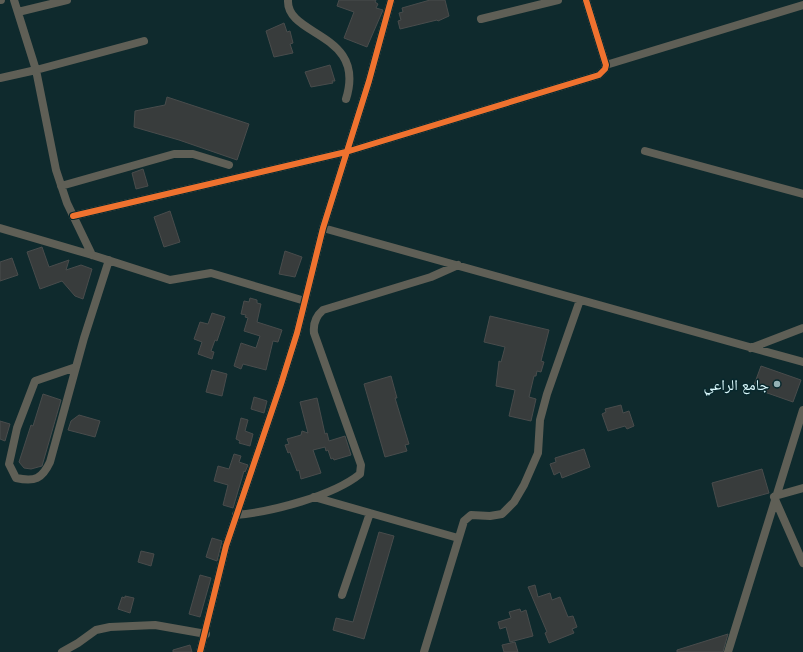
<svg xmlns="http://www.w3.org/2000/svg" width="803" height="652" font-family="Mulish,'Noto Naskh Arabic',sans-serif">
	<rect width="100%" height="100%" fill="#0f2a2d"/>
	<path fill="#383c3c" stroke="#494c4c" d="M 339,0 L 376,0 L 375,2 L 378,4 L 376,8 L 383,10 L 367,47 L 344,38 L 354,12 L 337,6 Z
		M 430,0 L 445,0 L 449,16 L 438,21 L 437,20 L 400,29 L 398,21 L 401,20 L 399,13 L 403,12 L 402,8 Z
		M 284,23 L 287,32 L 290,31 L 293,43 L 290,44 L 293,53 L 274,57 L 266,31 Z
		M 330,65 L 335,81 L 332,81 L 333,83 L 311,87 L 305,72 Z
		M 167,97 L 249,124 L 237,160 L 179,140 L 134,127 L 135,111 L 165,105 Z
		M 143,169 L 148,186 L 136,189 L 132,173 Z
		M 170,211 L 180,242 L 164,247 L 154,217 Z
		M 42,247 L 49,267 L 69,260 L 66,270 L 81,265 L 92,269 L 83,299 L 75,296 L 62,281 L 40,289 L 27,252 Z
		M 285,251 L 302,257 L 295,277 L 279,274 Z
		M 12,258 L 18,275 L 0,281 L 0,262 Z
		M 250,298 L 257,300 L 257,303 L 261,304 L 257,322 L 282,330 L 278,342 L 273,341 L 266,370 L 243,364 L 241,369 L 234,366 L 241,343 L 256,348 L 260,336 L 244,331 L 248,318 L 245,317 L 246,315 L 241,314 L 244,301 L 249,302 Z
		M 212,313 L 225,317 L 217,341 L 215,340 L 211,351 L 214,352 L 212,359 L 198,354 L 202,342 L 194,339 L 200,322 L 208,324 Z
		M 490,316 L 549,330 L 541,361 L 544,362 L 541,372 L 537,371 L 536,376 L 534,376 L 529,397 L 536,399 L 531,421 L 509,416 L 515,390 L 496,386 L 499,361 L 501,362 L 505,347 L 484,342 Z
		M 761,366 L 801,380 L 793,402 L 753,388 Z
		M 212,370 L 227,374 L 222,396 L 206,392 Z
		M 391,376 L 397,398 L 395,398 L 409,444 L 405,445 L 407,451 L 385,457 L 364,384 Z
		M 43,394 L 61,400 L 42,466 L 31,469 L 24,468 L 19,462 L 31,425 L 33,426 Z
		M 254,397 L 267,401 L 264,413 L 251,409 Z
		M 317,398 L 325,434 L 327,433 L 329,441 L 345,436 L 351,455 L 334,460 L 333,458 L 331,459 L 328,450 L 326,451 L 325,447 L 313,450 L 321,473 L 301,479 L 299,470 L 297,471 L 290,452 L 288,453 L 285,445 L 289,444 L 287,439 L 301,435 L 302,431 L 308,433 L 300,402 Z
		M 621,405 L 623,413 L 629,411 L 634,426 L 627,429 L 625,426 L 608,431 L 602,414 L 606,412 L 605,409 Z
		M 79,415 L 100,421 L 95,437 L 68,430 L 71,421 Z
		M 241,418 L 248,420 L 245,431 L 253,434 L 250,446 L 239,443 L 240,441 L 236,439 Z
		M 0,421 L 10,424 L 5,441 L 0,439 Z
		M 584,449 L 590,467 L 562,478 L 560,472 L 554,475 L 550,464 L 556,462 L 555,458 Z
		M 234,454 L 241,456 L 239,462 L 248,465 L 245,472 L 244,471 L 233,508 L 223,505 L 228,485 L 214,481 L 218,466 L 229,469 Z
		M 762,469 L 769,493 L 718,507 L 712,483 Z
		M 379,532 L 394,536 L 364,639 L 333,630 L 336,618 L 353,622 Z
		M 212,538 L 222,541 L 217,561 L 206,557 Z
		M 141,551 L 154,554 L 151,566 L 138,562 Z
		M 200,575 L 211,578 L 200,617 L 189,614 Z
		M 535,585 L 538,597 L 550,593 L 552,600 L 560,597 L 568,617 L 573,616 L 577,627 L 572,629 L 574,633 L 549,643 L 545,633 L 547,632 L 528,587 Z
		M 125,596 L 134,598 L 130,613 L 118,609 L 122,597 L 125,598 Z
		M 520,609 L 521,612 L 526,610 L 533,636 L 510,642 L 506,627 L 500,629 L 498,622 L 511,618 L 509,612 Z
		M 728,634 L 723,652 L 677,652 L 677,650 Z
		M 515,642 L 518,652 L 504,652 L 502,645 Z
		M 190,645 L 192,652 L 173,652 L 173,650 Z"/>
	<g fill="none" stroke-linecap="round" stroke-linejoin="round">
		<path stroke="#5f5f56" stroke-width="8" d="M 0,0 L 1,0
			M 14,0 L 36,70 L 144,41
			M 288,0 C 286,37 367,32 346,99
			M 18,12 L 67,0
			M 481,19 L 558,0
			M 606,65 L 803,5
			M 0,78 L 36,70 L 56,170 L 67,203 L 92,255
			M 645,151 L 803,194
			M 61,186 L 174,154 L 193,154 L 229,165
			M 73,216 L 346,152 L 599,75 L 605,69 L 606,65 L 586,0
			M 0,228 L 92,255 L 170,280 L 211,273 L 305,301
			M 323,228 L 803,362
			M 751,348 L 803,328
			M 76,367 L 35,381 L 17,428 L 9,464 L 16,478 C 35,482 42,479 50,462 L 84,338 L 109,260
			M 775,496 L 803,488
			M 314,497 L 370,513
			M 774,497 L 803,563
			M 236,515 C 271,512 333,496 360,474 L 361,465 L 314,333 C 313,324 316,316 323,310 L 431,277 L 458,265
			M 342,595 L 370,513 L 458,538
			M 62,652 L 78,643 L 96,630 L 110,627 L 155,625 L 206,634
			M 200,652 L 226,546 L 281,384 L 297,333 L 323,228 L 369,81 L 391,0
			M 424,652 L 464,521 L 471,515 L 490,516 L 502,514 L 514,502 L 524,485 L 538,453 L 540,420 L 547,394 L 580,300
			M 728,652 L 803,410"/>
		<defs>
			<path id="cycleway" d="M 73,216 L 346,152 L 599,75 L 605,69 L 606,65 L 586,0
				M 200,652 L 226,546 L 281,384 L 297,333 L 323,228 L 369,81 L 391,0"/>
		</defs>
		<use href="#cycleway" stroke="#08282d" stroke-width="8"/>
		<use href="#cycleway" stroke="#ef722f" stroke-width="6"/>
	</g>
	<circle fill="#94b1b5" stroke="#08282d" stroke-width="1.5" cx="777" cy="384" r="4"/>
	<g text-anchor="middle" dominant-baseline="central" stroke-width="3" stroke-linejoin="round" paint-order="stroke">
		<g font-size="15" fill="#dcfafe" stroke="#08282d" text-anchor="end">
			<text x="769" y="384">جامع الراعي</text>
		</g>
	</g>
</svg>
